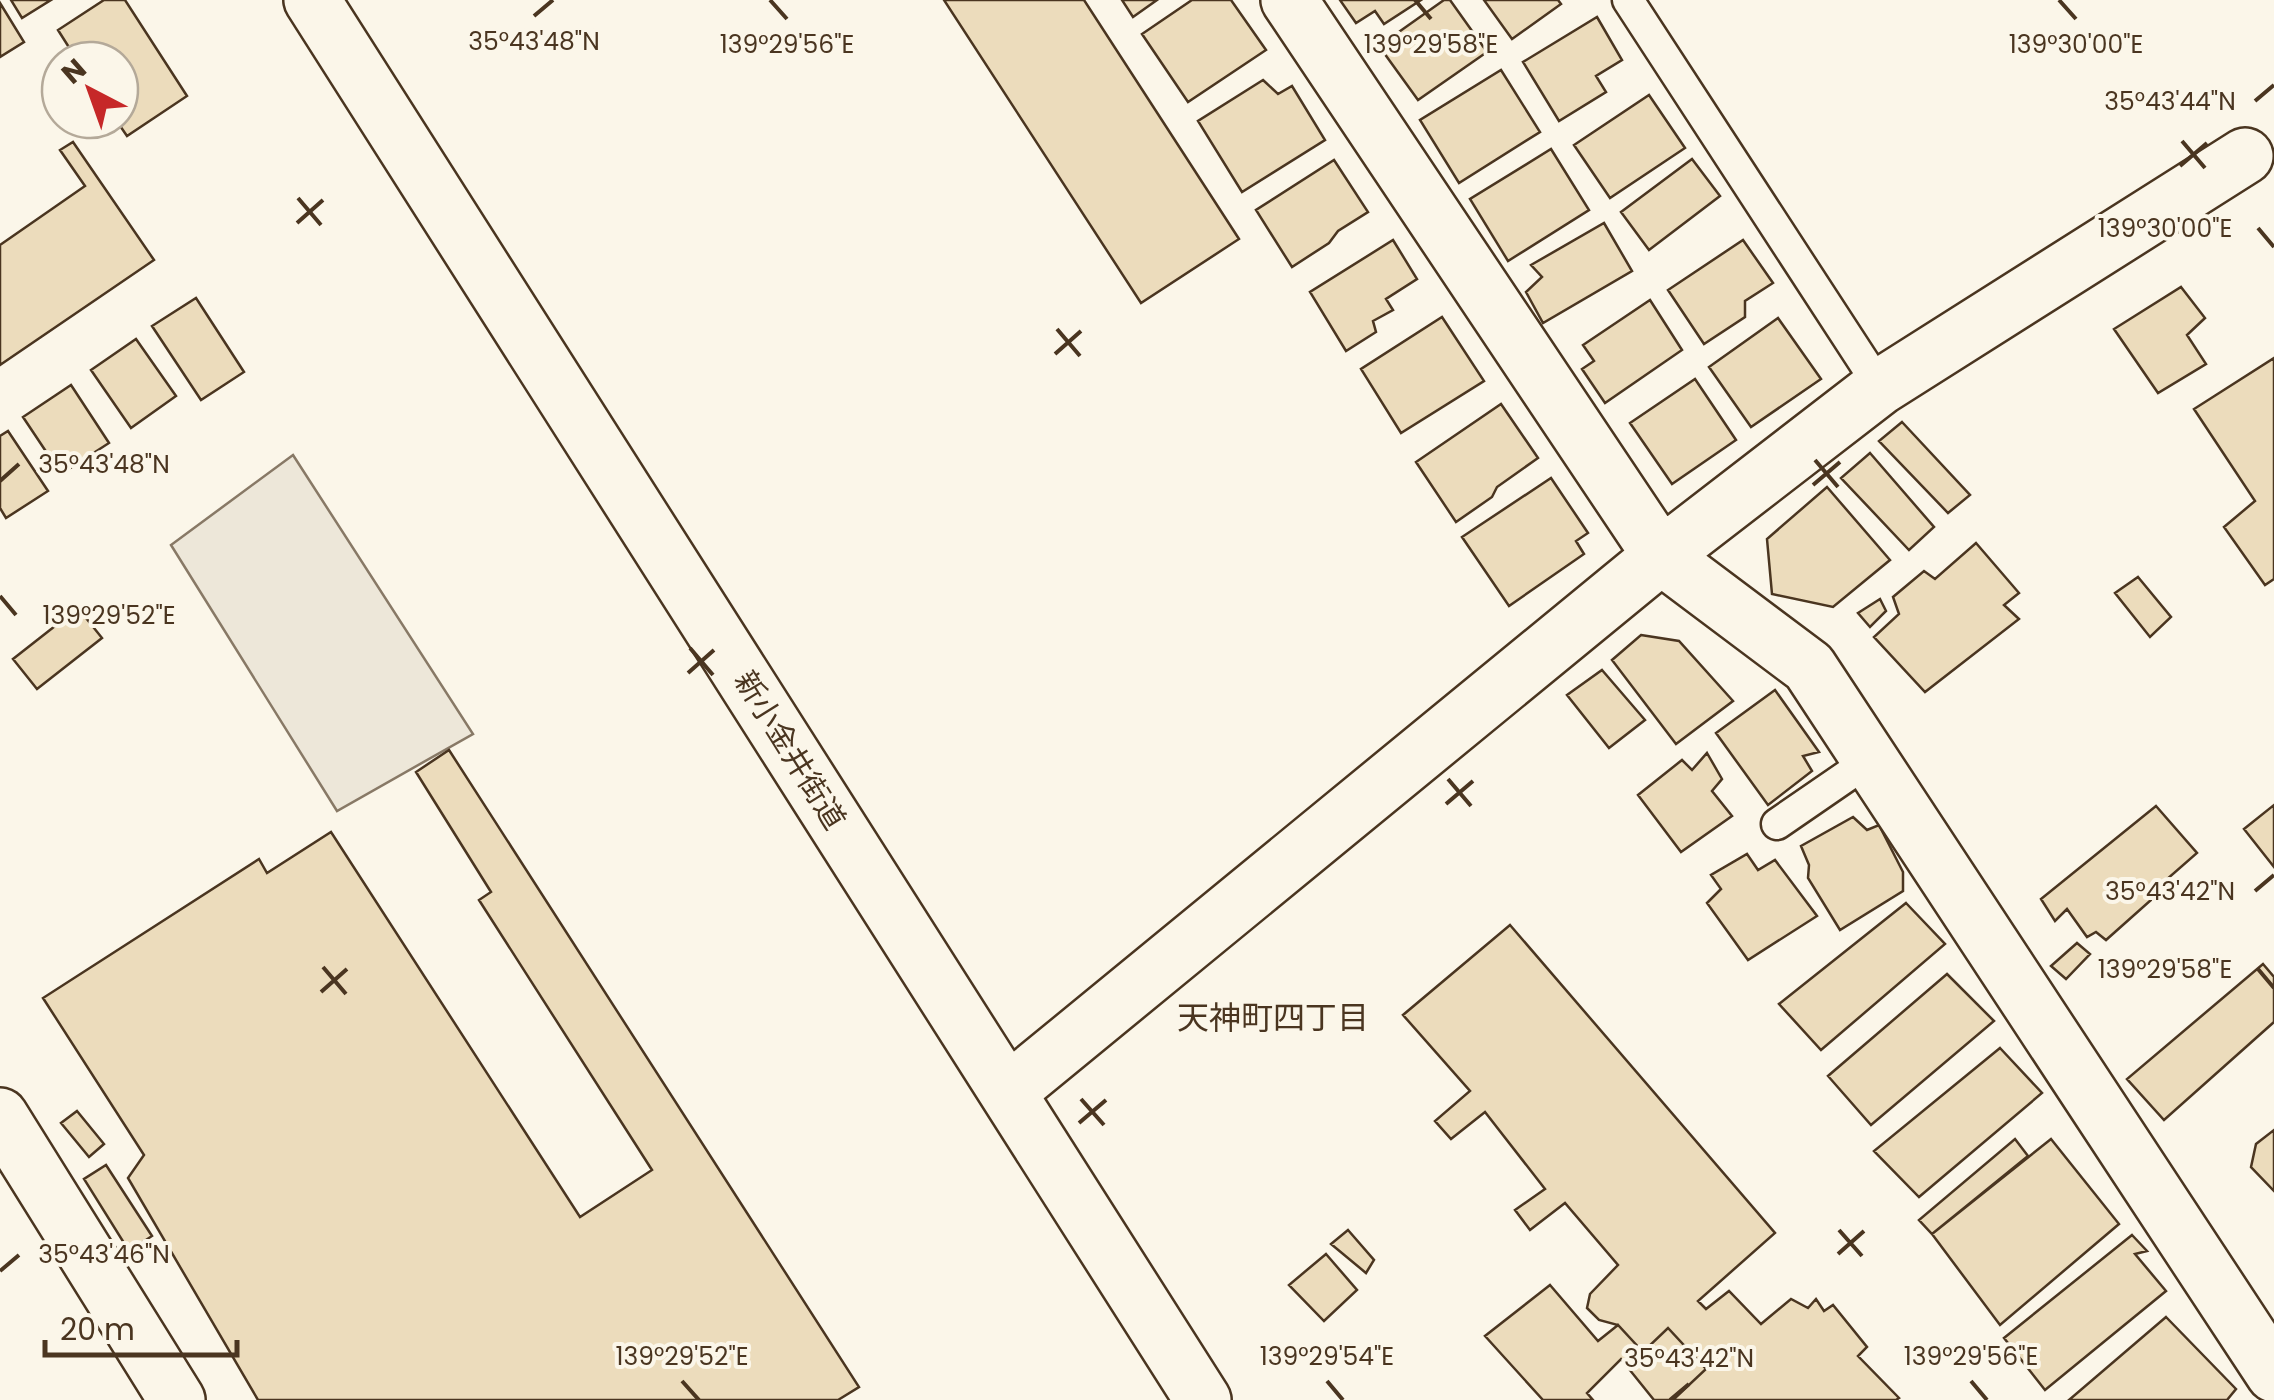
<svg xmlns="http://www.w3.org/2000/svg" width="2274" height="1400" font-family="Poppins,'Noto Sans JP',sans-serif">
	<rect width="100%" height="100%" fill="#fbf6e9"/>
	<path fill="#ede7d9" stroke="#887966" stroke-width="2.5" d="M 293,455 L 473,734 L 337,811 L 171,545 Z"/>
	<path fill="#ecdcbc" stroke="#4a3520" stroke-width="2.5" d="M 11,0 L 51,0 L 22,18 Z
		M 104,0 L 125,0 L 187,96 L 127,136 L 116,120 L 120,120 L 120,60 L 77,60 L 58,30 Z
		M 944,0 L 1084,0 L 1239,239 L 1141,303 Z
		M 1122,0 L 1157,0 L 1133,17 Z
		M 1192,0 L 1231,0 L 1266,50 L 1188,102 L 1142,34 Z
		M 1340,0 L 1421,0 L 1384,24 L 1375,11 L 1356,23 Z
		M 1444,0 L 1450,0 L 1487,52 L 1418,100 L 1379,46 Z
		M 1484,0 L 1558,0 L 1561,4 L 1512,39 Z
		M 0,3 L 24,42 L 0,57 Z
		M 1597,17 L 1622,60 L 1596,76 L 1606,92 L 1559,121 L 1523,62 Z
		M 1501,70 L 1540,132 L 1459,183 L 1420,120 Z
		M 1263,80 L 1278,94 L 1292,86 L 1325,140 L 1242,192 L 1198,121 Z
		M 1649,95 L 1685,148 L 1610,198 L 1574,145 Z
		M 73,142 L 154,260 L 0,365 L 0,245 L 85,186 L 60,150 Z
		M 1551,149 L 1589,210 L 1508,261 L 1470,199 Z
		M 1692,159 L 1720,196 L 1649,250 L 1621,212 Z
		M 1334,160 L 1368,212 L 1338,231 L 1329,243 L 1292,267 L 1256,210 Z
		M 1604,223 L 1632,271 L 1543,323 L 1526,292 L 1542,277 L 1531,265 Z
		M 1393,240 L 1417,279 L 1386,299 L 1393,310 L 1373,321 L 1376,332 L 1346,351 L 1310,292 Z
		M 1743,240 L 1773,283 L 1745,301 L 1745,317 L 1704,344 L 1668,290 Z
		M 2181,287 L 2205,318 L 2187,335 L 2206,364 L 2158,393 L 2114,329 Z
		M 196,298 L 244,372 L 201,400 L 152,326 Z
		M 1650,300 L 1682,350 L 1605,403 L 1582,369 L 1594,361 L 1583,345 Z
		M 1442,317 L 1484,381 L 1401,433 L 1361,369 Z
		M 1778,318 L 1821,379 L 1751,427 L 1709,367 Z
		M 136,339 L 176,396 L 131,428 L 91,370 Z
		M 2274,358 L 2274,579 L 2265,585 L 2224,527 L 2255,501 L 2194,409 Z
		M 1695,379 L 1736,440 L 1672,484 L 1630,423 Z
		M 71,385 L 109,443 L 61,474 L 23,417 Z
		M 1501,404 L 1538,458 L 1497,487 L 1492,497 L 1456,522 L 1416,462 Z
		M 1902,422 L 1970,495 L 1948,513 L 1879,441 Z
		M 8,431 L 48,491 L 6,518 L 0,508 L 0,436 Z
		M 1870,453 L 1934,527 L 1909,550 L 1841,478 Z
		M 1551,478 L 1588,533 L 1576,541 L 1584,554 L 1509,606 L 1462,537 Z
		M 1827,487 L 1890,560 L 1833,607 L 1772,594 L 1767,539 Z
		M 1976,543 L 2019,593 L 2004,605 L 2019,619 L 1925,692 L 1874,637 L 1899,614 L 1893,597 L 1924,571 L 1935,579 Z
		M 2138,577 L 2171,617 L 2150,637 L 2115,593 Z
		M 1880,599 L 1886,611 L 1870,627 L 1858,613 Z
		M 78,608 L 102,638 L 37,689 L 13,659 Z
		M 1641,635 L 1679,641 L 1733,701 L 1676,744 L 1612,660 Z
		M 1602,670 L 1645,720 L 1609,748 L 1567,695 Z
		M 1775,690 L 1819,752 L 1803,756 L 1812,771 L 1768,805 L 1716,733 Z
		M 449,750 L 859,1387 L 838,1400 L 258,1400 L 128,1178 L 144,1155 L 43,998 L 259,859 L 267,873 L 331,832 L 580,1217 L 652,1170 L 479,900 L 491,892 L 416,772 Z
		M 1707,753 L 1722,779 L 1712,791 L 1732,816 L 1681,852 L 1638,795 L 1682,760 L 1692,770 Z
		M 2274,805 L 2274,867 L 2244,829 Z
		M 2156,806 L 2197,853 L 2166,880 L 2160,892 L 2106,940 L 2096,932 L 2087,937 L 2067,909 L 2055,921 L 2041,899 Z
		M 1853,817 L 1867,830 L 1879,825 L 1903,872 L 1903,891 L 1840,930 L 1808,878 L 1809,865 L 1801,846 Z
		M 1747,854 L 1758,870 L 1775,860 L 1817,916 L 1748,960 L 1707,903 L 1721,889 L 1711,875 Z
		M 1906,903 L 1945,944 L 1821,1050 L 1779,1004 Z
		M 1510,925 L 1775,1233 L 1698,1301 L 1706,1309 L 1729,1291 L 1761,1324 L 1791,1299 L 1808,1308 L 1816,1299 L 1824,1311 L 1833,1305 L 1867,1347 L 1858,1356 L 1899,1398 L 1896,1400 L 1673,1400 L 1706,1369 L 1668,1328 L 1643,1352 L 1618,1325 L 1599,1320 L 1587,1308 L 1590,1294 L 1618,1265 L 1565,1203 L 1530,1230 L 1515,1210 L 1545,1189 L 1485,1112 L 1451,1139 L 1435,1121 L 1470,1091 L 1403,1015 Z
		M 2077,943 L 2090,954 L 2066,979 L 2051,966 Z
		M 2263,964 L 2274,977 L 2274,1022 L 2164,1120 L 2127,1079 Z
		M 1947,974 L 1994,1021 L 1871,1125 L 1828,1076 Z
		M 2000,1048 L 2042,1093 L 1919,1197 L 1874,1151 Z
		M 77,1111 L 104,1144 L 89,1157 L 61,1123 Z
		M 2274,1130 L 2274,1191 L 2251,1167 L 2256,1144 Z
		M 2015,1139 L 2028,1156 L 1932,1234 L 1919,1220 Z
		M 2051,1139 L 2119,1224 L 2000,1325 L 1932,1234 Z
		M 106,1165 L 152,1236 L 129,1251 L 84,1179 Z
		M 1348,1230 L 1374,1260 L 1366,1273 L 1331,1244 Z
		M 2132,1235 L 2147,1251 L 2135,1254 L 2166,1291 L 2045,1390 L 2004,1338 Z
		M 1326,1254 L 1357,1290 L 1324,1321 L 1289,1285 Z
		M 1550,1285 L 1598,1341 L 1618,1325 L 1643,1352 L 1668,1328 L 1706,1369 L 1673,1400 L 1654,1400 L 1621,1359 L 1587,1393 L 1593,1400 L 1543,1400 L 1485,1336 Z
		M 2166,1317 L 2236,1389 L 2227,1400 L 2069,1400 Z"/>
	<g fill="none" stroke-linecap="round" stroke-linejoin="round">
		<defs>
			<path id="lane" d="M 1628,0 L 1880,387
				M 1777,824 L 1870,760"/>
			<path id="street" d="M 1289,0 L 1661,556 L 1809,667 L 2274,1374
				M 1008,1092 L 1661,556 L 1880,387 L 2245,156
				M 0,1116 L 177,1400"/>
			<path id="secondary" d="M 312,0 L 1203,1400"/>
		</defs>
		<use href="#lane" stroke="#4a3520" stroke-width="35"/>
		<use href="#street" stroke="#4a3520" stroke-width="60"/>
		<use href="#secondary" stroke="#4a3520" stroke-width="60"/>
		<use href="#lane" stroke="#fbf6e9" stroke-width="30"/>
		<use href="#street" stroke="#fbf6e9" stroke-width="55"/>
		<use href="#secondary" stroke="#fbf6e9" stroke-width="55"/>
	</g>
	<path fill="none" stroke="#4a3520" stroke-width="4" d="M 770,0 L 787,19M 1415,0 L 1431,19M 2059,0 L 2076,19M 534,16 L 553,0M 2255,101 L 2274,85M 2182,141 L 2205,168M 2180,166 L 2207,143M 298,198 L 321,225M 297,223 L 323,200M 2258,228 L 2274,247M 1057,329 L 1080,356M 1055,354 L 1081,331M 1815,460 L 1838,487M 0,481 L 19,464M 1813,485 L 1840,462M 0,596 L 16,615M 690,648 L 713,675M 688,673 L 714,650M 1448,779 L 1471,806M 1446,804 L 1473,781M 2255,891 L 2274,875M 323,967 L 346,994M 2258,969 L 2274,988M 321,992 L 347,969M 1081,1099 L 1104,1125M 1079,1123 L 1106,1100M 1839,1230 L 1862,1256M 1838,1254 L 1864,1231M 0,1271 L 19,1255M 682,1381 L 699,1400M 1327,1381 L 1343,1400M 1971,1381 L 1987,1400M 1670,1400 L 1689,1384"/>
	<g text-anchor="middle" dominant-baseline="central" stroke-width="8" stroke-linejoin="round" paint-order="stroke">
		<g font-size="30" fill="#4a3520" stroke="#fbf6e9">
			<text transform="translate(790 750) rotate(58)">新小金井街道</text>
		</g>
		<g font-size="32" fill="#4a3520" stroke="#fbf6e9">
			<text x="1273" y="1017">天神町四丁目</text>
		</g>
	</g>
	<g font-size="25" text-anchor="middle" fill="#4a3520" stroke="#fbf6e9" stroke-width="8" stroke-linejoin="round" paint-order="stroke">
		<text x="534" y="50">35°43'48"N</text>
		<text x="787" y="53">139°29'56"E</text>
		<text x="1431" y="53">139°29'58"E</text>
		<text x="2076" y="53">139°30'00"E</text>
		<text x="2170" y="110">35°43'44"N</text>
		<text x="2165" y="237">139°30'00"E</text>
		<text x="104" y="473">35°43'48"N</text>
		<text x="109" y="624">139°29'52"E</text>
		<text x="2170" y="900">35°43'42"N</text>
		<text x="2165" y="978">139°29'58"E</text>
		<text x="104" y="1263">35°43'46"N</text>
		<text x="682" y="1365">139°29'52"E</text>
		<text x="1327" y="1365">139°29'54"E</text>
		<text x="1971" y="1365">139°29'56"E</text>
		<text x="1689" y="1367">35°43'42"N</text>
	</g>
	<g transform="translate(90 90) rotate(319)"><circle r="48" fill="#fbf6e9" stroke="#b4a999" stroke-width="2.5"/>
	<path d="M0-8L18 38L0 25L-18 38Z" fill="#c62828"/>
	<text y="-15" font-size="28" font-weight="bold" text-anchor="middle" fill="#4a3520">N</text>
	</g>
	<path d="M45 1340v15h192v-15" fill="none" stroke="#4a3520" stroke-width="5"/>
	<text x="60" y="1340" font-size="30" fill="#4a3520" stroke="#fbf6e9" stroke-width="8" paint-order="stroke">20 m</text>
</svg>
